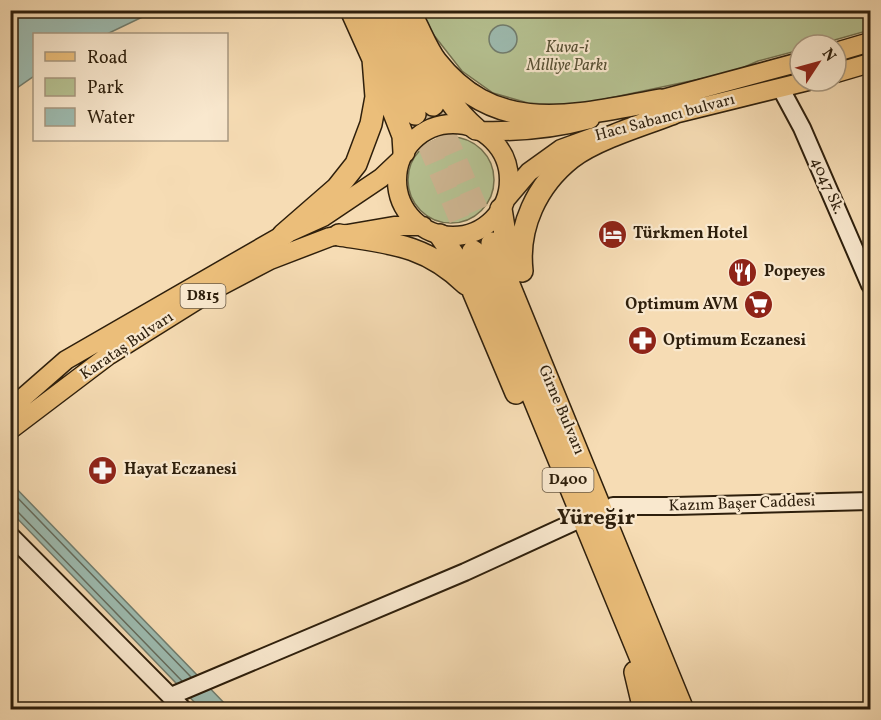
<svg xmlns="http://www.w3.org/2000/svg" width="881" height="720" font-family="Vollkorn,serif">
	<rect width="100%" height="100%" fill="#f6dcb4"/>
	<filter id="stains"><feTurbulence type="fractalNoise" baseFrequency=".00333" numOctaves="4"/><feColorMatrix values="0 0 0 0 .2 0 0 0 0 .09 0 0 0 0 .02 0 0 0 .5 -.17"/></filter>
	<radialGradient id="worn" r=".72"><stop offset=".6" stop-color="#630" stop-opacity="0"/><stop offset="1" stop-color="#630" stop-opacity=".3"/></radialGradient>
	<path fill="#b6c292" stroke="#72704f" stroke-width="1.5" d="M 870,10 L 870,30 L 817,45 L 800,45 L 800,50 L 758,61 L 733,72 L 572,106 L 528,103 L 493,93 L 462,71 L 433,34 L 422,11 Z
		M408 180a43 43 0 1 1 86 0a43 43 0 1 1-86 0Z"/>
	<path fill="#9dbbb0" stroke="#717d6e" stroke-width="1.5" d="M 11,10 L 155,10 L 155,11 L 107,34 L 34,34 L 34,76 L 11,92 Z
		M489 39a14 14 0 1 1 28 0a14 14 0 1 1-28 0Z
		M 10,482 L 230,709 L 201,709 L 11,512 Z"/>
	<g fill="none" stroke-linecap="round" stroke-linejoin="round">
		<path stroke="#666d5e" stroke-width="1.5" d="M 10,490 L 191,677
			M 10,509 L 17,511 L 182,681"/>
		<path stroke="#ceb692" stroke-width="21" stroke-dasharray="21 10" stroke-linecap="butt" d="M 433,105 L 492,243
			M 415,114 L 473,251"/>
		<defs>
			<path id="secondary" d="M 781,89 L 802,128 L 870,285
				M 613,506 L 674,506 L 870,501
				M 10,535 L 184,710
				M 171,696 L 465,572 L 576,521"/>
			<path id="primary" d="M 836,52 L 870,42
				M 836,73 L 870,63
				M 648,103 L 800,62
				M 658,118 L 808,81
				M397 180a56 56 0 1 1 112 0a56 56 0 1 1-112 0Z
				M 481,131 C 519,132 553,129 590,119
				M 506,199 L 529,172 L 561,149 L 594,137
				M 10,409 L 66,360 L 283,235 L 323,217 L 381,178 L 400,160
				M 10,430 L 109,355 L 213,290 L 270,260 L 330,237 L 394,226 L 423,226"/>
			<path id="highway" d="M 351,10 L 373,59 L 403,136 L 404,152
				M 371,10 L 415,114
				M 393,10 L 433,105
				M 414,20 C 421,33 427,49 436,61 C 497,139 576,115 660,100
				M 431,64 C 441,91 455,111 476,129
				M 501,209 L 506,240 L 518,269
				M 283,235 L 337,188 L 356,164 L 371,124 L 376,97 L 373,59
				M 339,235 C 391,243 426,245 466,284
				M 440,235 L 465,272 L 516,393
				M 492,243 L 683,710
				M 473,251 L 662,710
				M 522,271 C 517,227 537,185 571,158 C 596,139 642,125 672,114
				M 635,672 L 644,710"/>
		</defs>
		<use href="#secondary" stroke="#2e1f0c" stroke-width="20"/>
		<use href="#primary" stroke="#2e1f0c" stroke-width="21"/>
		<use href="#highway" stroke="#2e1f0c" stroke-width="24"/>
		<use href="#secondary" stroke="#f9e8ce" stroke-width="16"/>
		<use href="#primary" stroke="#ebbe7a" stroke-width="18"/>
		<use href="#highway" stroke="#ebbe7a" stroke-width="21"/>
	</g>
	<defs>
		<symbol id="hotel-disc" viewBox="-11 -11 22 22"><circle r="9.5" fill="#8f2418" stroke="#f9e8ce"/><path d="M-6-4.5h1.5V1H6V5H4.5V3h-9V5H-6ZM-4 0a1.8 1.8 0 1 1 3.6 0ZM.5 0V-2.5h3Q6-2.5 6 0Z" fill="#fff"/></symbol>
		<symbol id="restaurant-disc" viewBox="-11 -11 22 22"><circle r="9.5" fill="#8f2418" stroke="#f9e8ce"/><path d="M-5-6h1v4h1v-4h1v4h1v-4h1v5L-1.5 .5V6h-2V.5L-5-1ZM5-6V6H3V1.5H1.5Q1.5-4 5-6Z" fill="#fff"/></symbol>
		<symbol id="supermarket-disc" viewBox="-11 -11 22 22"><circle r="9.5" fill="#8f2418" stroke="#f9e8ce"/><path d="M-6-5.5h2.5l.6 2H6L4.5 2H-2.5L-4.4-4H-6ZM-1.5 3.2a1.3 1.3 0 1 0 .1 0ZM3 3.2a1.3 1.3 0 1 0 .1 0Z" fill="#fff"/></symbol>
		<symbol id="pharmacy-disc" viewBox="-11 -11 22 22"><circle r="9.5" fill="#8f2418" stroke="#f9e8ce"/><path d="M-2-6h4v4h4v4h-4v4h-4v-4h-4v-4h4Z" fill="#fff"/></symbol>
	</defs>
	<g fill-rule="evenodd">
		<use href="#hotel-disc" x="596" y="218" width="33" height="33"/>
		<use href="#restaurant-disc" x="726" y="256" width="33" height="33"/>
		<use href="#supermarket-disc" x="742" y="288" width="33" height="33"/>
		<use href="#pharmacy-disc" x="626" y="324" width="33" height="33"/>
		<use href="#pharmacy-disc" x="86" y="454" width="33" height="33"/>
	</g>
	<g text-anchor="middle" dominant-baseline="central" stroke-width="4.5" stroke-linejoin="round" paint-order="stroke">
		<g fill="#f9e8ce" stroke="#6b5b46" stroke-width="1.5">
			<rect x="180.5" y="284" width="45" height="24" rx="4.5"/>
			<rect x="542.5" y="468" width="51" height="24" rx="4.5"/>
		</g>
		<g font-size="15" font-weight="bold" fill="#2e1f0c">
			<text x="203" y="296">D815</text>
			<text x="568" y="480">D400</text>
		</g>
		<g font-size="16" font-style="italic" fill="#575034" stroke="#f9e8ce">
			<text x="567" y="48">Kuva-i<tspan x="567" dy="18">Milliye Parkı</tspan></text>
		</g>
		<g font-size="16" fill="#2e1f0c" stroke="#f9e8ce">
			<text transform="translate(665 118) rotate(-15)">Hacı Sabancı bulvarı</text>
			<text transform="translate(827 186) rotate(66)">4047 Sk.</text>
			<text transform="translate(127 346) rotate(-34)">Karataş Bulvarı</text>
			<text transform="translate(561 410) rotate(67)">Girne Bulvarı</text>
			<text transform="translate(742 504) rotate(-2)">Kazım Başer Caddesi</text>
		</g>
		<g font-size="16" font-weight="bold" fill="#2e1f0c" stroke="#f9e8ce" text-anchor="start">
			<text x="633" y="234">Türkmen Hotel</text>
			<text x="764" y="272">Popeyes</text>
			<text x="738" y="305" text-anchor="end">Optimum AVM</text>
			<text x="663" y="341">Optimum Eczanesi</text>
			<text x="124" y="470">Hayat Eczanesi</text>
		</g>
		<g font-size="22" font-weight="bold" fill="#2e1f0c" stroke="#f9e8ce">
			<text x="596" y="518">Yüreğir</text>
		</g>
	</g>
	<rect width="881" height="720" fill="none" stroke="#f6dcb4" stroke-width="36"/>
	<rect x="12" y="12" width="857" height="696" fill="none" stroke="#2e1f0c" stroke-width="3"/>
	<rect x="18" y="18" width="845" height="684" fill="none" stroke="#2e1f0c" stroke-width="1.5"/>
	<rect x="33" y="33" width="195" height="108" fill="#f9e8ce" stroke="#a89880" stroke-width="1.5"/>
	<rect x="45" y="52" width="30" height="9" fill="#ebbe7a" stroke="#a89880" stroke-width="1.5"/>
	<text x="87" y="63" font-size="18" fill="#2e1f0c">Road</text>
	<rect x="45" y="78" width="30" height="18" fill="#b6c292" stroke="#a89880" stroke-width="1.5"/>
	<text x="87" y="93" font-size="18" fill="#2e1f0c">Park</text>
	<rect x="45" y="108" width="30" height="18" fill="#9dbbb0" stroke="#a89880" stroke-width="1.5"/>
	<text x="87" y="123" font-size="18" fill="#2e1f0c">Water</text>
	<g transform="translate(818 63) rotate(54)"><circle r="28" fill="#f9e8ce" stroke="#a89880" stroke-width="1.5"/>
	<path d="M0-4.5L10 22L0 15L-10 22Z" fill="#8f2418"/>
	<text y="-9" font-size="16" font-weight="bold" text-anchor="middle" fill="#2e1f0c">N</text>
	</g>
	<rect width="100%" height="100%" filter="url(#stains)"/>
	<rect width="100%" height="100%" fill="url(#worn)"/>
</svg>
